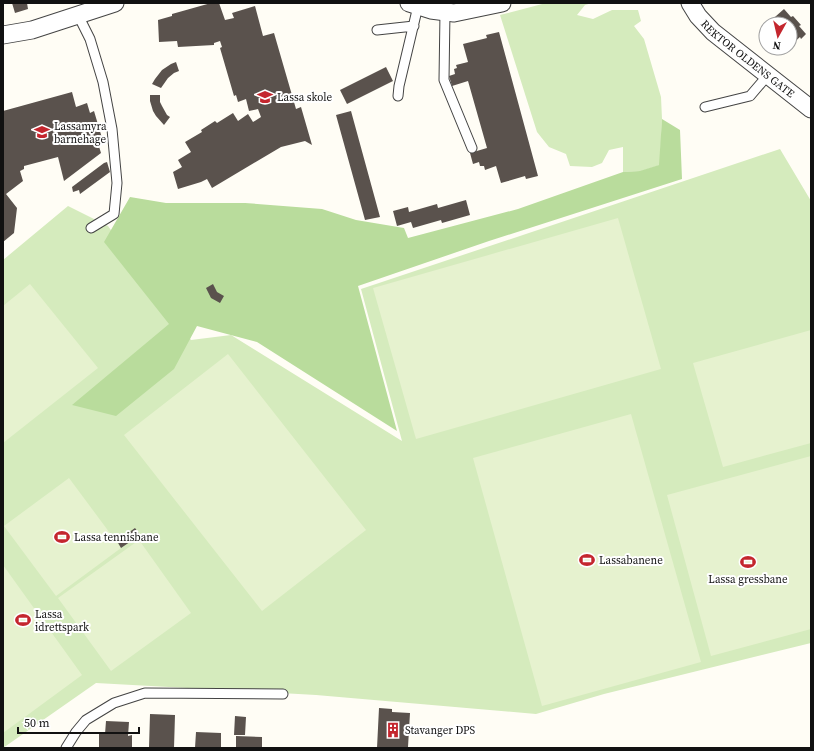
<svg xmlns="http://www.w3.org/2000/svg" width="814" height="751" font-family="'Source Serif 4',serif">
	<rect width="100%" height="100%" fill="#fffdf5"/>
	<path fill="#d5ebbd" d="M 546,3 L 592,3 L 585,5 L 577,15 L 593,19 L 612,10 L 638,10 L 641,21 L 634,26 L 644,39 L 661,97 L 662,119 L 660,165 L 642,171 L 623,172 L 623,147 L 609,150 L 602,163 L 592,167 L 570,166 L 566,154 L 549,147 L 537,132 L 500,15 Z
		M 780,149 L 811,201 L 811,643 L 604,694 L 536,714 L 316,695 L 96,683 L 3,748 L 3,260 L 68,206 L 108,226 L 191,340 L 231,335 L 402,441 L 361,289 Z"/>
	<path fill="#b9dc9c" d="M 662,119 L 680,130 L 682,179 L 489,241 L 358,286 L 397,431 L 257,342 L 197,326 L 174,369 L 116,416 L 72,405 L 169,324 L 104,242 L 130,197 L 166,203 L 245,203 L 322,209 L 356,220 L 404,228 L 408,238 L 518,209 L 623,172 L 640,171 L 659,165 Z"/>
	<path fill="#e6f2cf" d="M 618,218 L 661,369 L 416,439 L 373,288 Z
		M 30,284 L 98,368 L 3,443 L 3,306 Z
		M 811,330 L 811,443 L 723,467 L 693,363 Z
		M 228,354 L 366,530 L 262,611 L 124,435 Z
		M 631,414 L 701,662 L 542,706 L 473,458 Z
		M 811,456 L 811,629 L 711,656 L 667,495 Z
		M 69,478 L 121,548 L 56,596 L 4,526 Z
		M 139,540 L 191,613 L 111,671 L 58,598 Z
		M 3,565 L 82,675 L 3,733 Z"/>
	<path fill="#5a524d" d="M 12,3 L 27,3 L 28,9 L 15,13 Z
		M 211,3 L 219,3 L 225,20 L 234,18 L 232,13 L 255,6 L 263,36 L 274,33 L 296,109 L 301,107 L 312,145 L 305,141 L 281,147 L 212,188 L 207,179 L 201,182 L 178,189 L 173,172 L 182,167 L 178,160 L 191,152 L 185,142 L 202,132 L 201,130 L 215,121 L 217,123 L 233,113 L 238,121 L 248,114 L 253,122 L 261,117 L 258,109 L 249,111 L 246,99 L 238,102 L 236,95 L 234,96 L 220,48 L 222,47 L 220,41 L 214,43 L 214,45 L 178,47 L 177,41 L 159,42 L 158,20 L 172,16 L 172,14 Z
		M 784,9 L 791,17 L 793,16 L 801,25 L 799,26 L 806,34 L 801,39 L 800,37 L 790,46 L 790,24 L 767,24 Z
		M 499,32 L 538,176 L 526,179 L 525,176 L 501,183 L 496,166 L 485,170 L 484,166 L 480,166 L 479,162 L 473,164 L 470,153 L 487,148 L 468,81 L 452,86 L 449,76 L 455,74 L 454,69 L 457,68 L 456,65 L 468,62 L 463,44 L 487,38 L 486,35 Z
		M 176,62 L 179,71 L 174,73 L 168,78 L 161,88 L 152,84 L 155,79 L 162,70 L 171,64 Z
		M 386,67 L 393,81 L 347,104 L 340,90 Z
		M 72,92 L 76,107 L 87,103 L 90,113 L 94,111 L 102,138 L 97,140 L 101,153 L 64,181 L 58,157 L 24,166 L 24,169 L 20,171 L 23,181 L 6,194 L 17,208 L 14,233 L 3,242 L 3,111 Z
		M 150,95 L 160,95 L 160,102 L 162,106 L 167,115 L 170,117 L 164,125 L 156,116 L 153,111 L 150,101 Z
		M 351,111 L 380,217 L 365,220 L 336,115 Z
		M 107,162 L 110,172 L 80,194 L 79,190 L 73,192 L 72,187 L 104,163 Z
		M 466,200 L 470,215 L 442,223 L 441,220 L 413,228 L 411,222 L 397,226 L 393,211 L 408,207 L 409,212 L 437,204 L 438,208 Z
		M 213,284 L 217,292 L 224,296 L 220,303 L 211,298 L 206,288 Z
		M 135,528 L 140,535 L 121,548 L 117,541 Z
		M 379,708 L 392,709 L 392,712 L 410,713 L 408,747 L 407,748 L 377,748 Z
		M 150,714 L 175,715 L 174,748 L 149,748 Z
		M 235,716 L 246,717 L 245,735 L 234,735 Z
		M 106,721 L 129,722 L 128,736 L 132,735 L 132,748 L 99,748 L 99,734 L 105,734 Z
		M 196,732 L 221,733 L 221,748 L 195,748 Z
		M 236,736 L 262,737 L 262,748 L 236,748 Z"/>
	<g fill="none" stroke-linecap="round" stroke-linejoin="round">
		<defs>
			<path id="service" d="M 445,12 L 444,80 L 472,148
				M 78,15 L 90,39 L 103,82 L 112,129 L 117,183 L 114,214 L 91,228
				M 377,30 L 414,26
				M 398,96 L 399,86 L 418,6
				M 705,107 L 750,96 L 768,75
				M 66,748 L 76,732 L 86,720 L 114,703 L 145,693 L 283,694"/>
			<g id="minor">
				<path d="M 409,3 L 431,10 L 454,13 L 502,3"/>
				<path id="s1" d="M 690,3 L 698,16 L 713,32 L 811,109"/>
				<path d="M 3,35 L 32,30 L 115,3"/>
			</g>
		</defs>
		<use href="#service" stroke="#444" stroke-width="11"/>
		<use href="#minor" stroke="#444" stroke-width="19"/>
		<use href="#service" stroke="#fff" stroke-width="9"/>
		<use href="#minor" stroke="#fff" stroke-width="17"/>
	</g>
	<defs>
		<symbol id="school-bare" viewBox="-9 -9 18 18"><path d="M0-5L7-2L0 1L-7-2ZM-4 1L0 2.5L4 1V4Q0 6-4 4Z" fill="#c4262e" stroke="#fff" stroke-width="2.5" paint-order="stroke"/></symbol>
		<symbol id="stadium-bare" viewBox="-9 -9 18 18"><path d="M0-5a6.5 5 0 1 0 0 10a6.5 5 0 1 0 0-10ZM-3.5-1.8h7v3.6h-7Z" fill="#c4262e" stroke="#fff" stroke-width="2.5" paint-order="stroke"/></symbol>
		<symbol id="building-bare" viewBox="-9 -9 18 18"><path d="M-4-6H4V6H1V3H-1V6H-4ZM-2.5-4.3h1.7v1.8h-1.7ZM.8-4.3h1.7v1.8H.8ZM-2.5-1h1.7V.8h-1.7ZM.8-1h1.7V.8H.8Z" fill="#c4262e" stroke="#fff" stroke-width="2.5" paint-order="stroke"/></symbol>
	</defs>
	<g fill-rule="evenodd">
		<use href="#school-bare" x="254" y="86" width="22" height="22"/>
		<use href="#school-bare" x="31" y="121" width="22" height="22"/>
		<use href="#stadium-bare" x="51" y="526" width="22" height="22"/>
		<use href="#stadium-bare" x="576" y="549" width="22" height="22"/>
		<use href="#stadium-bare" x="737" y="551" width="22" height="22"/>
		<use href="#stadium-bare" x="12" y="609" width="22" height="22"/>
		<use href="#building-bare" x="382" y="719" width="22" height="22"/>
	</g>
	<g text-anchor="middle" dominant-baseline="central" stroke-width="4" stroke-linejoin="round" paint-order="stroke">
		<g font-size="11" fill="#111" stroke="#fff">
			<text stroke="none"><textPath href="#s1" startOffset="81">REKTOR OLDENS GATE</textPath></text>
		</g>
		<g font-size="11" fill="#111" stroke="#fff" text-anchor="start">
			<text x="277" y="97">Lassa skole</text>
			<text x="54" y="126">Lassamyra<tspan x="54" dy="13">barnehage</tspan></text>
			<text x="74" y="537">Lassa tennisbane</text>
			<text x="599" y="560">Lassabanene</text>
			<text x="748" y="579" text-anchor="middle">Lassa gressbane</text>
			<text x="35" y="614">Lassa<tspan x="35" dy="13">idrettspark</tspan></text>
			<text x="405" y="730">Stavanger DPS</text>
		</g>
	</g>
	<rect width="814" height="751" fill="none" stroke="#111111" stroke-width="8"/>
	<g transform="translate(778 36) rotate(188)"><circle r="19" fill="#ffffff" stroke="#a0a0a0"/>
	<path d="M0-3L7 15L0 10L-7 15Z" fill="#c4262e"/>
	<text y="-6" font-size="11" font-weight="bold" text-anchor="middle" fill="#111111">N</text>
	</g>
	<path d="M18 727v6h121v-6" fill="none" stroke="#111111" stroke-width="2"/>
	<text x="24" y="727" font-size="12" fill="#111111" stroke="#ffffff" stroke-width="3" paint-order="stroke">50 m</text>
</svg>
